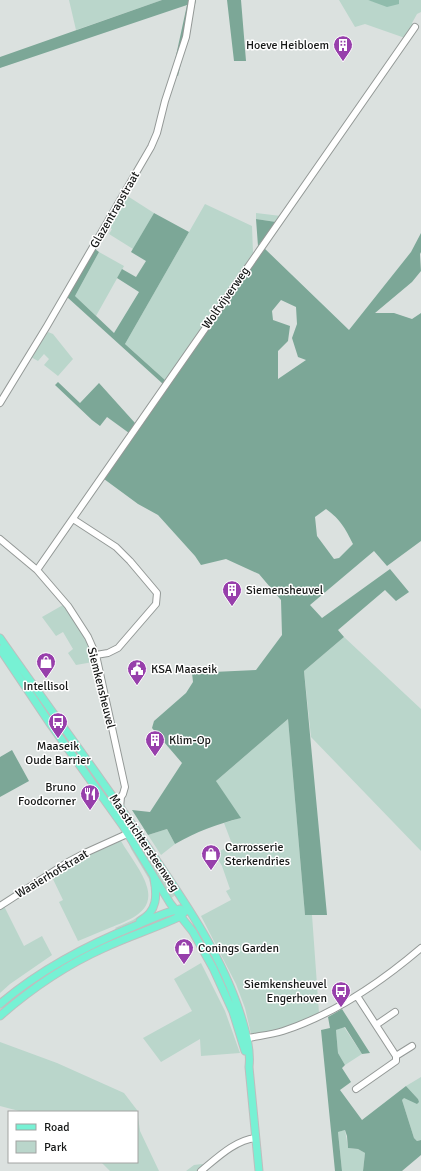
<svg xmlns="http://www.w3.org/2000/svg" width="421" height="1171" font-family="Signika,sans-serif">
	<rect width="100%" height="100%" fill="#dbe1df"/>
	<path fill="#bad6cb" d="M 69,0 L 162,0 L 76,30 Z
		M 339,0 L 368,0 L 376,2 L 399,1 L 399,0 L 421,0 L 421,12 L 417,14 L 412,23 L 414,25 L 405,38 L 365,24 L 355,27 Z
		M 129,197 L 154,213 L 133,249 L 109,234 L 112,229 L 108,227 L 124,199 Z
		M 205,204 L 252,226 L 253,253 L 165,380 L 125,344 Z
		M 256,213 L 281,216 L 276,222 L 256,219 Z
		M 99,252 L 124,266 L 96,316 L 75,296 Z
		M 48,332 L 53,334 L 73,359 L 58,376 L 44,365 L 49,359 L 44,354 L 38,361 L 31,357 Z
		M 63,605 L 78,625 L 86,640 L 93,662 L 76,665 L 68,653 L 73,649 L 63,632 L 56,636 L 42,617 Z
		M 344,637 L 421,709 L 421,851 L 311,737 L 304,671 Z
		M 288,719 L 305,915 L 312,915 L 319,1013 C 299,1025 276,1031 253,1034 L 251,1034 L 245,1008 L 236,984 L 201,916 L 231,900 L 226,891 L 230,889 L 222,866 L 215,854 L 232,844 L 224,823 L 240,818 L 216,781 Z
		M 117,809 L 127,821 L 177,894 L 170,899 L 115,810 Z
		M 167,829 L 175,844 L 161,855 L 148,835 Z
		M 121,841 C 129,855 143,872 147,887 C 155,914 125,921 107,929 C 97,933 88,937 78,941 L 59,902 L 63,900 L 51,875 C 73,860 96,850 121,841 Z
		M 128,841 L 150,876 L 152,882 L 153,895 L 149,879 L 131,849 Z
		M 152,903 C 148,918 129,924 116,929 L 115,928 L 133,920 L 146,911 Z
		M 4,906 L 24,946 L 42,936 L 52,955 L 10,984 L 0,993 L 0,909 Z
		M 167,914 L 168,918 L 113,941 L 0,1012 L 0,1007 L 24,988 L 79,953 Z
		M 195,924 L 234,1000 L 230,1001 L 191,926 Z
		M 201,963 L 225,1011 L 240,1053 L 201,1056 L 200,1039 L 161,1062 L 143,1038 L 192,1011 L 174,979 Z
		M 344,1027 L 362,1054 L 345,1065 L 338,1053 L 336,1030 Z
		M 0,1042 L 57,1063 L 124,1093 L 137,1110 L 140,1131 L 159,1171 L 110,1171 L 101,1162 L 137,1162 L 137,1112 L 23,1112 L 0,1106 Z
		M 421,1077 L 421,1140 L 417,1141 L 414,1138 L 402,1100 L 403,1098 L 418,1099 L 406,1086 Z
		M 345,1130 L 348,1148 L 358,1149 L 365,1153 L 363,1171 L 342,1171 L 338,1132 Z
		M 202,1164 L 204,1165 L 198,1171 L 186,1171 L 194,1165 Z"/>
	<path fill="#7ca797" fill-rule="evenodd" d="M 162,0 L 196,0 L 178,76 L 172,74 L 187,5 L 0,68 L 0,57 Z
		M 227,0 L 241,0 L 246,61 L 234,61 Z
		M 154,213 L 189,232 L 125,344 L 165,380 L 163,384 L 67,297 L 95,249 L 99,252 L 75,296 L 114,333 L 139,292 L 117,278 L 122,269 L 136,277 L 146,261 L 131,252 Z
		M 256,219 L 276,222 L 258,246 Z
		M 421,233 L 421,252 L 420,254 L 421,271 L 412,282 L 375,313 L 394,313 L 412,319 L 421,313 L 421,541 L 387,566 L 374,551 L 310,605 L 322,618 L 390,569 L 409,592 L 396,601 L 385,590 L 338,630 L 344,637 L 304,671 L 327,915 L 305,915 L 288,719 L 216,781 L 241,818 C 217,824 196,832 175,844 L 167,829 L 148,835 L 132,810 L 150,812 L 182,763 L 152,728 L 154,721 L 186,693 L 193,682 L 192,673 L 256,670 L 282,635 L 281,600 L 259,574 L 226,559 L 201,565 L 195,556 L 158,515 L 138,504 L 104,479 L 263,247 L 349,330 L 411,252 ZM 281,300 L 296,307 L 297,324 L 292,338 L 298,357 L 306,360 L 278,379 L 278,351 L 288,341 L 290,326 L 273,320 L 272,311 ZM 326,509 C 341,520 345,528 353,544 L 339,558 L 334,559 L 317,536 L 315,517 Z
		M 58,382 L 80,403 L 99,383 L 135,423 L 129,433 L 107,417 L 100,426 L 92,420 L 55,385 Z
		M 12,750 L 29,781 L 0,797 L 0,757 Z
		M 342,1009 L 370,1053 L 362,1054 L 345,1027 L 336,1030 L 338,1053 L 345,1065 L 342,1068 L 351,1082 L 340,1090 L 362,1120 L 406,1086 L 418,1099 L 419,1102 L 417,1104 L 404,1098 L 402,1100 L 414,1138 L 417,1141 L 421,1140 L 421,1155 L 402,1171 L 363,1171 L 365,1153 L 358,1149 L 348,1148 L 347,1136 L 345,1130 L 338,1132 L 342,1171 L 335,1171 L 321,1030 L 330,1028 L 328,1017 Z"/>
	<path fill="#90bcac" d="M 368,0 L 399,0 L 399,4 L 387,7 Z"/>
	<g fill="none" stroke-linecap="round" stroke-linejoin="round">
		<defs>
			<path id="minor" d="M 0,403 L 47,326 L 151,147 L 157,133 L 165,101 L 186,37 L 192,0
				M 73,519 L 116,547 L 130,561 L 157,593 L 156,604 L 118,648 L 108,653 L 96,655
				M 0,539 L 37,570 L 68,606 L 88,637 L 96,655 L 125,787 L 123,794 L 121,797 L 120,808
				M 37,570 L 415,27
				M 0,906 L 68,862 L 85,853 L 127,834
				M 376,1025 L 395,1012
				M 244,1039 C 257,1036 270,1035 283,1031 C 335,1014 380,983 421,948
				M 396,1056 L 412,1046
				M 356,1089 L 396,1061 L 396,1056 L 357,996
				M 201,1171 C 217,1158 235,1140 256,1138"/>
			<path id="major" d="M 0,638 C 46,704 93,767 138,833 C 177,891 220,949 241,1016 C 246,1033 251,1050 249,1067 L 259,1171
				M 0,649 L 51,725 L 123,826 L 170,903 L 193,932 L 213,968 L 233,1012 L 245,1051
				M 140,921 C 158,911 157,895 154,878
				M 0,1004 C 41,969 87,945 137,925 C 151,919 165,912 180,909
				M 0,1016 C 32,988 66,965 104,948 C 129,936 156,928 181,916 L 188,908"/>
		</defs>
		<use href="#minor" stroke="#949997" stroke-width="8"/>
		<use href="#major" stroke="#bebebe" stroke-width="9"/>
		<use href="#minor" stroke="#fff" stroke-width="6"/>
		<use href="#major" stroke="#77f1d4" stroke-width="7"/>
	</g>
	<defs>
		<symbol id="building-pin" viewBox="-11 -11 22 30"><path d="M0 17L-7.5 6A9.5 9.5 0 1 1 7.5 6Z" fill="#973fab" stroke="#fff"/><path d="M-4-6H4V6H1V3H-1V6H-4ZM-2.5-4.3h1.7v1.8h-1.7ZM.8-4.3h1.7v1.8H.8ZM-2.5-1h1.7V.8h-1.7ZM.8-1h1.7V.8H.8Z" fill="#fff"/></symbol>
		<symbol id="shop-pin" viewBox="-11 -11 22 30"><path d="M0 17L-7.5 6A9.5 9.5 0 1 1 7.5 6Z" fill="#973fab" stroke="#fff"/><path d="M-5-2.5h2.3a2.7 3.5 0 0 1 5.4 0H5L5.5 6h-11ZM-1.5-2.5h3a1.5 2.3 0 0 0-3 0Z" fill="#fff"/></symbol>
		<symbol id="civic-pin" viewBox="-11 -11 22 30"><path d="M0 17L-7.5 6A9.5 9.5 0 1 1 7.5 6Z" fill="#973fab" stroke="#fff"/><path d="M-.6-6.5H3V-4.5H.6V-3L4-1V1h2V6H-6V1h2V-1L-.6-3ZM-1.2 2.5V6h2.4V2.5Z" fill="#fff"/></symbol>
		<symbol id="bus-pin" viewBox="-11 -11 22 30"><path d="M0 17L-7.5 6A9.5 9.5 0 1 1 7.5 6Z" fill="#973fab" stroke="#fff"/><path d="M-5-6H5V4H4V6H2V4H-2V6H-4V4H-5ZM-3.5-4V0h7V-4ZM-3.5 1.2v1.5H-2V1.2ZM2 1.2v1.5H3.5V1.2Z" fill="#fff"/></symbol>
		<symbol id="restaurant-pin" viewBox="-11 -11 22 30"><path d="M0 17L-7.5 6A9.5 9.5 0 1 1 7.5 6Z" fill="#973fab" stroke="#fff"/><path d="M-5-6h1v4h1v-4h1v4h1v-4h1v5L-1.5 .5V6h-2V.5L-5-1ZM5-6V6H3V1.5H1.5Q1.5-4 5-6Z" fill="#fff"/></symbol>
	</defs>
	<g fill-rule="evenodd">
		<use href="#building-pin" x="332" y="34" width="22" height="30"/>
		<use href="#building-pin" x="221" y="579" width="22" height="30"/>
		<use href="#shop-pin" x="35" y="651" width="22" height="30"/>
		<use href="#civic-pin" x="126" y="658" width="22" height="30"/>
		<use href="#bus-pin" x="47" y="711" width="22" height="30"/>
		<use href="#building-pin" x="144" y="729" width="22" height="30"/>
		<use href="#restaurant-pin" x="79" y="783" width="22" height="30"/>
		<use href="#shop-pin" x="200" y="843" width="22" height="30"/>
		<use href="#shop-pin" x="173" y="937" width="22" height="30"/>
		<use href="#bus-pin" x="330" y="980" width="22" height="30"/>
	</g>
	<g text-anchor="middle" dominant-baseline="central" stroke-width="3" stroke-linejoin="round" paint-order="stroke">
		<g font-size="12" fill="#161817" stroke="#fff" text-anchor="start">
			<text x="329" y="45" text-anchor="end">Hoeve Heibloem</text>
			<text x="246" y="590">Siemensheuvel</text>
			<text x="151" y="669">KSA Maaseik</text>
			<text x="46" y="686" text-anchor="middle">Intellisol</text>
			<text x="169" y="740">Klim-Op</text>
			<text x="58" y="746" text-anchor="middle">Maaseik<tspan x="58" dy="14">Oude Barrier</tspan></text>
			<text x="76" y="787" text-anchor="end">Bruno<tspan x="76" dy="14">Foodcorner</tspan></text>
			<text x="225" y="847">Carrosserie<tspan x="225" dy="14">Sterkendries</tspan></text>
			<text x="198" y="948">Conings Garden</text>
			<text x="327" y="984" text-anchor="end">Siemkensheuvel<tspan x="327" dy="14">Engerhoven</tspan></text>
		</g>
		<g font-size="12" fill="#161817" stroke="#fff">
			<text transform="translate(115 210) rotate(-60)">Glazentrapstraat</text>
			<text transform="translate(226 298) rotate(-55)">Wolfvijverweg</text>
			<text transform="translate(101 688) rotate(76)">Siemkensheuvel</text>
			<text transform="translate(144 843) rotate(56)">Maastrichtersteenweg</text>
			<text transform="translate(52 874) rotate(-31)">Waaierhofstraat</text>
		</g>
	</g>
	<rect x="8" y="1111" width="130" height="52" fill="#ffffff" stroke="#a2a3a2"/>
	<rect x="16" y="1124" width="20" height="6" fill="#77f1d4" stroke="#a2a3a2"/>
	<text x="44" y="1131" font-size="12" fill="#161817">Road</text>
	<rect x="16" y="1141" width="20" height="12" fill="#bad6cb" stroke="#a2a3a2"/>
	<text x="44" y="1151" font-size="12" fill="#161817">Park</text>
</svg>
